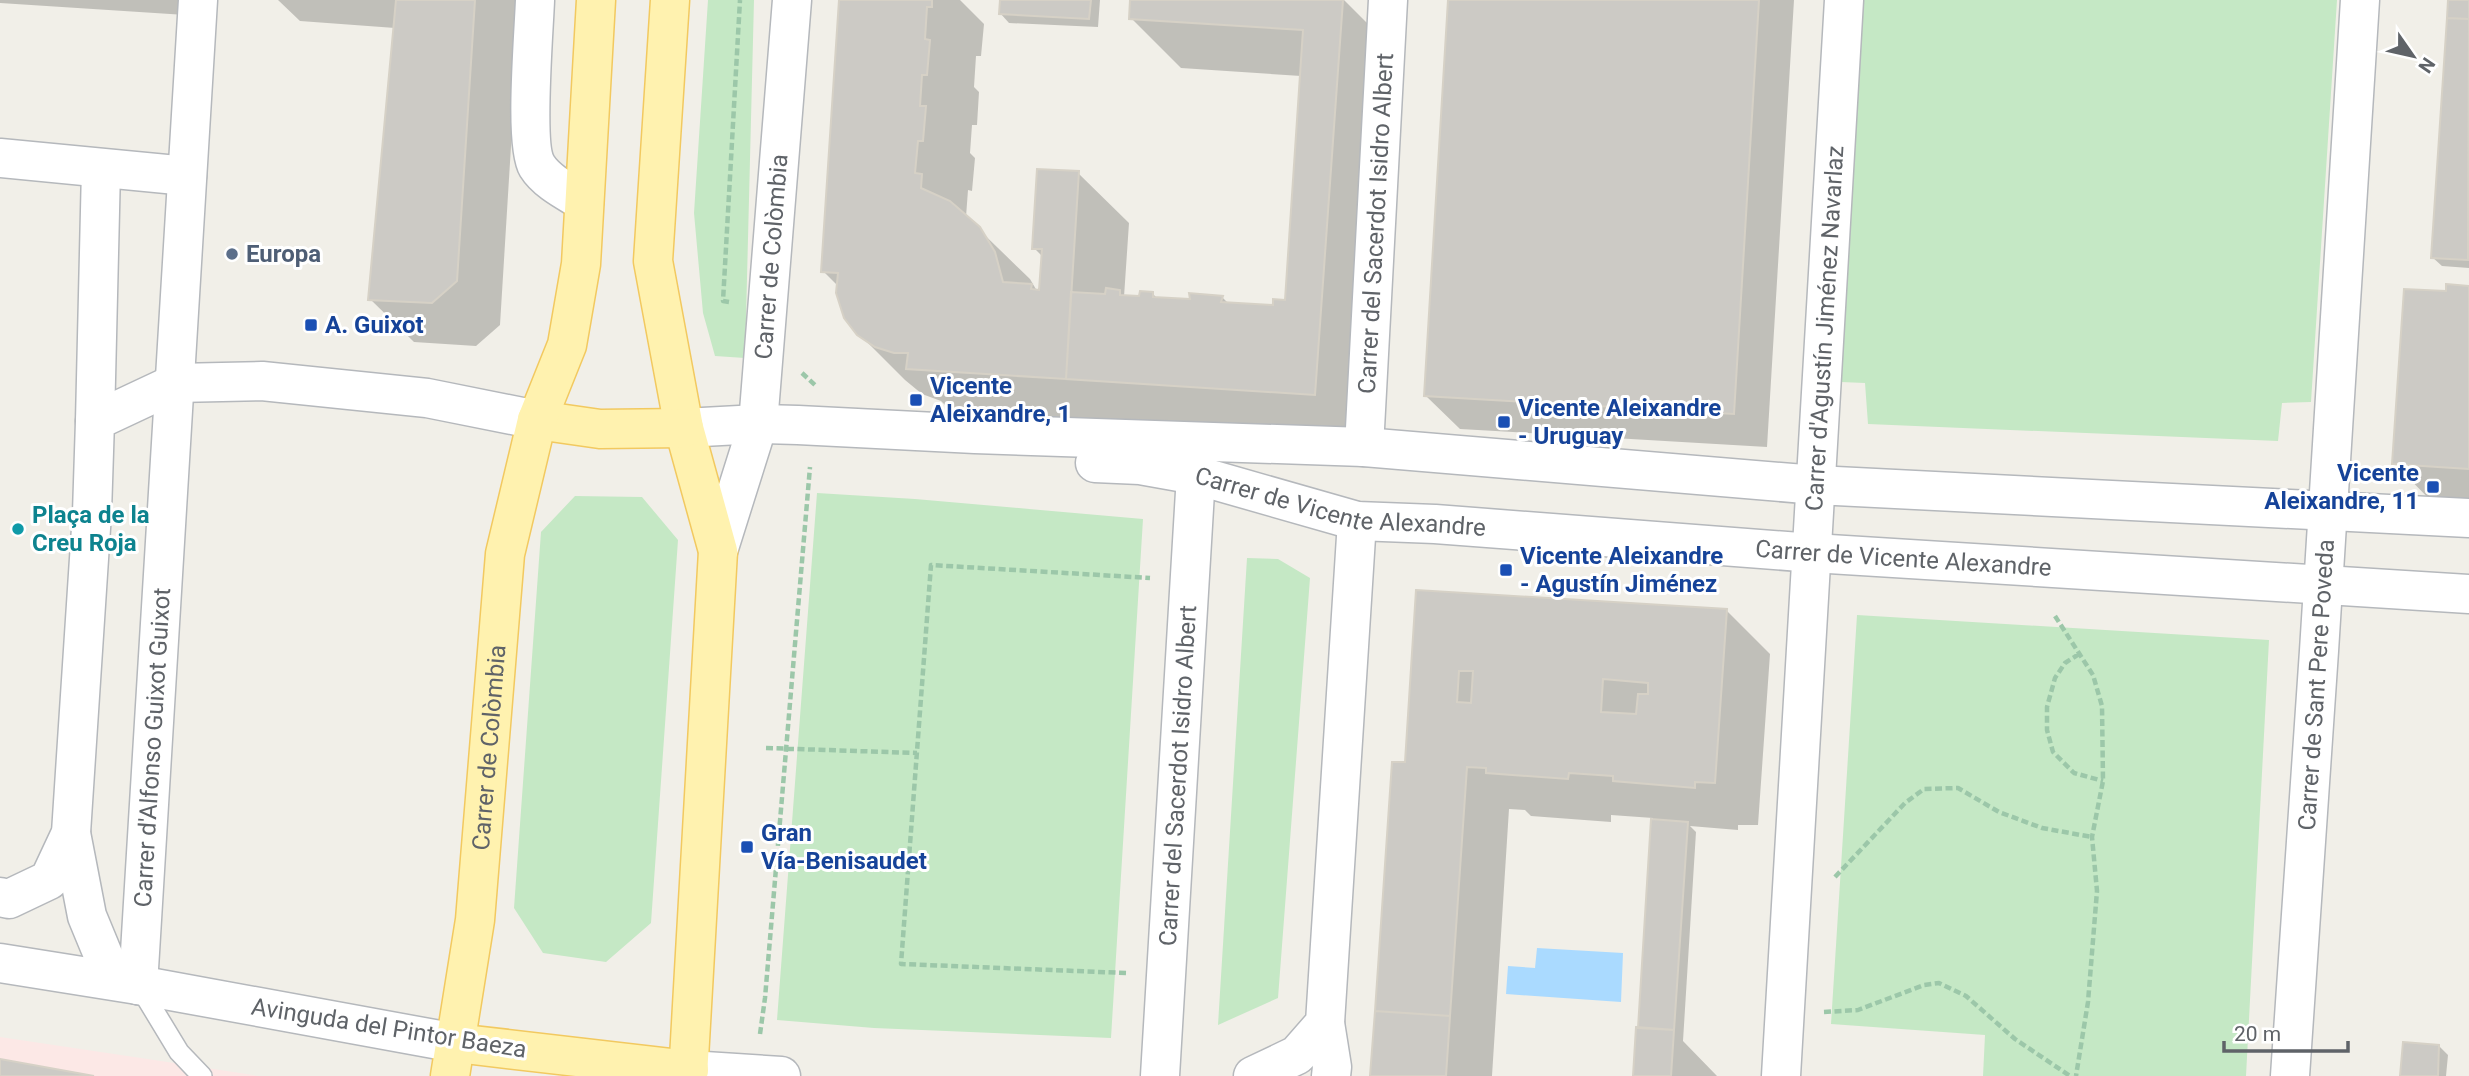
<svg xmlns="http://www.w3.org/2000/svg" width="2469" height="1076" font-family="Roboto,sans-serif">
	<rect width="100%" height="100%" fill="#f1efe8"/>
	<path fill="#fce8e6" d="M 0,1037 L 181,1064 L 259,1076 L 0,1076 Z"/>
	<path fill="#c5e8c5" d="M 708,0 L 754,0 L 745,358 L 715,356 L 703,313 L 694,213 Z
		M 1863,0 L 2337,0 L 2311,402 L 2282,403 L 2278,441 L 1868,424 L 1865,383 L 1841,382 Z
		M 817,493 L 915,499 L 1143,519 L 1111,1038 L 874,1028 L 777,1020 Z
		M 575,496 L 642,497 L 678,540 L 651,923 L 606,962 L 543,953 L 514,908 L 541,532 Z
		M 1247,558 L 1278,559 L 1310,578 L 1278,998 L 1218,1025 Z
		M 1857,615 L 2269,640 L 2246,1076 L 1983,1076 L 1985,1035 L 1831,1024 Z"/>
	<path fill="#aadaff" d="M 1537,948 L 1623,953 L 1621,1002 L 1506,994 L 1508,966 L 1535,968 Z"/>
	<path fill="#0003" d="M 0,0 L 202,0 L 201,16 L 0,3 Z
		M 278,0 L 520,0 L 500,325 L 476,346 L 414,342 L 370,299 L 395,28 L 300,21 Z
		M 841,0 L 960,0 L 984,24 L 981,56 L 976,56 L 974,87 L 979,92 L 977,125 L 972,125 L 970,153 L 975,158 L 972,191 L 968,190 L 966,217 L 1030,279 L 1037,291 L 1041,292 L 1043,257 L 1034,248 L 1078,173 L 1129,223 L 1124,297 L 1140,298 L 1153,294 L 1158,299 L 1192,301 L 1222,297 L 1229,304 L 1275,306 L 1287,302 L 1301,76 L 1181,68 L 1131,18 L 1132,0 L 1344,0 L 1393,49 L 1365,445 L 959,419 L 941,401 L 922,394 L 905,380 L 854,329 L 839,287 L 823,271 Z
		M 1001,0 L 1100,0 L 1098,27 L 1009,23 L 1000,13 Z
		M 1450,0 L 1794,0 L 1767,447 L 1460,429 L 1426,396 Z
		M 2450,0 L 2469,0 L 2469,268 L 2442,266 L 2432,257 Z
		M 2469,288 L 2469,508 L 2437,507 L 2394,463 L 2447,293 Z
		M 1418,591 L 1727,611 L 1770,654 L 1758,825 L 1738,825 L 1738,830 L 1690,826 L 1696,832 L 1683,1041 L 1717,1076 L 1635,1076 L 1653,818 L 1611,815 L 1611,822 L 1531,816 L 1525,810 L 1509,809 L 1492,1076 L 1372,1076 L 1407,764 Z
		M 2439,1046 L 2448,1055 L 2446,1076 L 2402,1076 Z"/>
	<path fill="#cccac5" stroke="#d6d1c6" stroke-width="2" fill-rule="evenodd" d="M 396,0 L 475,0 L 457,281 L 432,303 L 368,300 Z
		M 839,0 L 932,0 L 932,7 L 927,7 L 925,39 L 930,40 L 927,75 L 922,75 L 920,106 L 926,106 L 923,141 L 918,141 L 915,173 L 922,174 L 921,188 L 950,201 L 980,227 L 995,252 L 1003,282 L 1032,284 L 1031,289 L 1039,290 L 1042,249 L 1032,249 L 1037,169 L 1079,171 L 1066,379 L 906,369 L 908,353 L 894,353 L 875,347 L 857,335 L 844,318 L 836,293 L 838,273 L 821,272 Z
		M 1000,0 L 1091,0 L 1089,19 L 999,14 Z
		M 1130,0 L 1343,0 L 1315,395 L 1066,379 L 1071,292 L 1105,294 L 1106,288 L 1120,290 L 1120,295 L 1139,296 L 1140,291 L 1153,292 L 1153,297 L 1190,299 L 1189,293 L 1223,296 L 1221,302 L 1273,305 L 1273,299 L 1285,300 L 1303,30 L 1129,19 Z
		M 1448,0 L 1759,0 L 1734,414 L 1424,396 Z
		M 2448,0 L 2469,0 L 2469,19 L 2447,18 Z
		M 2447,18 L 2469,19 L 2468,260 L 2431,258 Z
		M 2446,284 L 2469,286 L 2469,469 L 2392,464 L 2404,289 L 2446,291 Z
		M 1416,590 L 1727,609 L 1715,783 L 1695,782 L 1695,788 L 1613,781 L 1613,776 L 1569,773 L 1568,779 L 1486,773 L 1486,768 L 1467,767 L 1450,1016 L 1375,1011 L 1392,762 L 1405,762 ZM 1459,671 L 1473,671 L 1471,703 L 1457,702 ZM 1603,679 L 1648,683 L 1648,694 L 1638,694 L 1636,714 L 1601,712 Z
		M 1651,819 L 1688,822 L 1674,1030 L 1638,1028 Z
		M 1375,1011 L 1450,1016 L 1446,1076 L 1370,1076 Z
		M 1636,1027 L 1674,1030 L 1671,1076 L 1633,1076 Z
		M 2403,1042 L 2439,1045 L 2438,1076 L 2400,1076 Z
		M 0,1059 L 94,1076 L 0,1076 Z"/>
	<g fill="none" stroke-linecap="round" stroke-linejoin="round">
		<defs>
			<path id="service" d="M 139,986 L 179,1052 L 202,1076"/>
			<g id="minor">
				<path d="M 535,0 C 534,30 524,145 537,166 C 547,182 568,192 584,202"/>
				<path d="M 0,158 L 187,176"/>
				<path d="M 95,421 L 101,169"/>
				<path id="s1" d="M 1364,447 L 1388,0"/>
				<path id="s2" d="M 718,551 L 758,424 L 792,0"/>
				<path id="s3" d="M 138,985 L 198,0"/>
				<path d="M 1325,1023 L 1332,1067 L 1331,1076"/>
				<path id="s4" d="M 1160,1076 L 1196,475"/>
				<path id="s5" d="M 1781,1076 L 1844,0"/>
				<path id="s6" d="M 2290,1076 L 2319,651 L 2360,0"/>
			</g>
			<g id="tertiary">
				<path d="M 684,428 L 758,424 L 798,425 L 975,434 L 1364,447 L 1816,485 L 2469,518"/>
				<path id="s7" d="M 1095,463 L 1140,465 L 1196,475 L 1357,521 L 1435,524 L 1813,553 L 2469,594"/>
				<path d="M 71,833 L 87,916 L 106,962 L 138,985"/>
				<path d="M 0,897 L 9,899 L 49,880 L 71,833 L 92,513 L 95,421 L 176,383 L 262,381 L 427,398 L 537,420"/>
				<path d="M 0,963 L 138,985 L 456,1043"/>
				<path d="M 689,1070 L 781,1076"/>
				<path d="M 1253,1076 L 1297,1055 L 1325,1023 L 1357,521"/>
			</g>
			<g id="primary">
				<path d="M 670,0 L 653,261 L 684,428 L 718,551 L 688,1076"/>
				<path d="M 537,420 L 600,429 L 684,428"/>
				<path d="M 456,1043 L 689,1070"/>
				<path id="s8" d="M 450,1076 L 475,920 L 505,554 L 537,420 L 567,345 L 581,264 L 596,0"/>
			</g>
		</defs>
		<use href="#service" stroke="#b5b8bc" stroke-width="22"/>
		<use href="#minor" stroke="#b5b8bc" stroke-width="41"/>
		<use href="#tertiary" stroke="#b5b8bc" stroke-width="41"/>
		<use href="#primary" stroke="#f2c960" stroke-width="41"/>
		<path stroke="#9cc7a9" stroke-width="4.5" stroke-dasharray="7 3.5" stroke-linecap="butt" d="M 729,302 L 723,301 L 740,0
			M 802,373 L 816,386
			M 2055,616 L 2093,675 L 2102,706 L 2103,781 L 2092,837 L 2097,891 L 2088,1002 L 2076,1076
			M 2079,654 L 2065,663 L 2055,678 L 2047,707 L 2047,730 L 2053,752 L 2074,773 L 2103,781
			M 766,748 L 917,753
			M 1835,877 L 1905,803 L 1924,789 L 1958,788 L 1999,812 L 2042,828 L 2092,837
			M 1126,973 L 901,964 L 931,565 L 1150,578
			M 1824,1012 L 1858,1010 L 1924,985 L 1939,983 L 1966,996 L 2015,1039 L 2070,1076
			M 760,1034 L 765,998 L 810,467"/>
		<use href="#service" stroke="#fff" stroke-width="19"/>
		<use href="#minor" stroke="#fff" stroke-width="38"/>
		<use href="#tertiary" stroke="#fff" stroke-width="38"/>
		<use href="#primary" stroke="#fff2af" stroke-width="38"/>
	</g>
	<circle fill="#5c6f8a" stroke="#fff" stroke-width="2.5" cx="232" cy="254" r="7"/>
	<g fill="#1a4fb4" stroke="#fff" stroke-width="2.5">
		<rect x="304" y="318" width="14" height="14" rx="3.5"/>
		<rect x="909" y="393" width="14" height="14" rx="3.5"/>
		<rect x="1497" y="415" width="14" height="14" rx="3.5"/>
		<rect x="2426" y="480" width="14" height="14" rx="3.5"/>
		<rect x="1499" y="563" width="14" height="14" rx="3.5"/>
		<rect x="740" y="840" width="14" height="14" rx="3.5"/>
	</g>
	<circle fill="#0f9aa8" stroke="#fff" stroke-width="2.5" cx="18" cy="529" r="7"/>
	<g text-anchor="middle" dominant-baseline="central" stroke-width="6" stroke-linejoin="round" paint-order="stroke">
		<g font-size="24" fill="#5f6368" stroke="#fff">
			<text stroke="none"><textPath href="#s1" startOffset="224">Carrer del Sacerdot Isidro Albert</textPath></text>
			<text stroke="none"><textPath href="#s2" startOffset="301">Carrer de Colòmbia</textPath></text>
			<text stroke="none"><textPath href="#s5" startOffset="749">Carrer d'Agustín Jiménez Navarlaz</textPath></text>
			<text stroke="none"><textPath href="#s7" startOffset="250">Carrer de Vicente Alexandre</textPath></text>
			<text stroke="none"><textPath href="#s7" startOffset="817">Carrer de Vicente Alexandre</textPath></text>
			<text stroke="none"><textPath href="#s6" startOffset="392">Carrer de Sant Pere Poveda</textPath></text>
			<text stroke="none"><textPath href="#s3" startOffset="238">Carrer d'Alfonso Guixot Guixot</textPath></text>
			<text stroke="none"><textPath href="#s8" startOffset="331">Carrer de Colòmbia</textPath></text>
			<text stroke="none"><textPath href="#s4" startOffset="301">Carrer del Sacerdot Isidro Albert</textPath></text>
			<text transform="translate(389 1028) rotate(9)">Avinguda del Pintor Baeza</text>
		</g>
		<g font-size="24" font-weight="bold" fill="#4e5e75" stroke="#fff" text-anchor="start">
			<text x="246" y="254">Europa</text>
		</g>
		<g font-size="24" font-weight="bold" fill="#164399" stroke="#fff" text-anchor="start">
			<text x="325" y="325">A. Guixot</text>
			<text x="930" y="386">Vicente<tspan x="930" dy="28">Aleixandre, 1</tspan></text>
			<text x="1518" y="408">Vicente Aleixandre<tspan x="1518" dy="28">- Uruguay</tspan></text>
			<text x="2419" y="473" text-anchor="end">Vicente<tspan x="2419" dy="28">Aleixandre, 11</tspan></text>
			<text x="1520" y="556">Vicente Aleixandre<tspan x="1520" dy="28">- Agustín Jiménez</tspan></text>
			<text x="761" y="833">Gran<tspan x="761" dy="28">Vía-Benisaudet</tspan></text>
		</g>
		<g font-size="24" font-weight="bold" fill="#0d838f" stroke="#fff" text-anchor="start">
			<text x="32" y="515">Plaça de la<tspan x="32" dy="28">Creu Roja</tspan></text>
		</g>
	</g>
	<g transform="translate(2413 56) rotate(124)" stroke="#ffffff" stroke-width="5" paint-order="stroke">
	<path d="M0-5L12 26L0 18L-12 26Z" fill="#5f6368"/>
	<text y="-10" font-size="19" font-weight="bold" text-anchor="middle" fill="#5f6368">N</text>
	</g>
	<path d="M2224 1041v10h124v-10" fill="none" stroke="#5f6368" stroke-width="3.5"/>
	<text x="2234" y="1041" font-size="21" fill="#5f6368" stroke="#ffffff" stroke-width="5" paint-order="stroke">20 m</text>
</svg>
